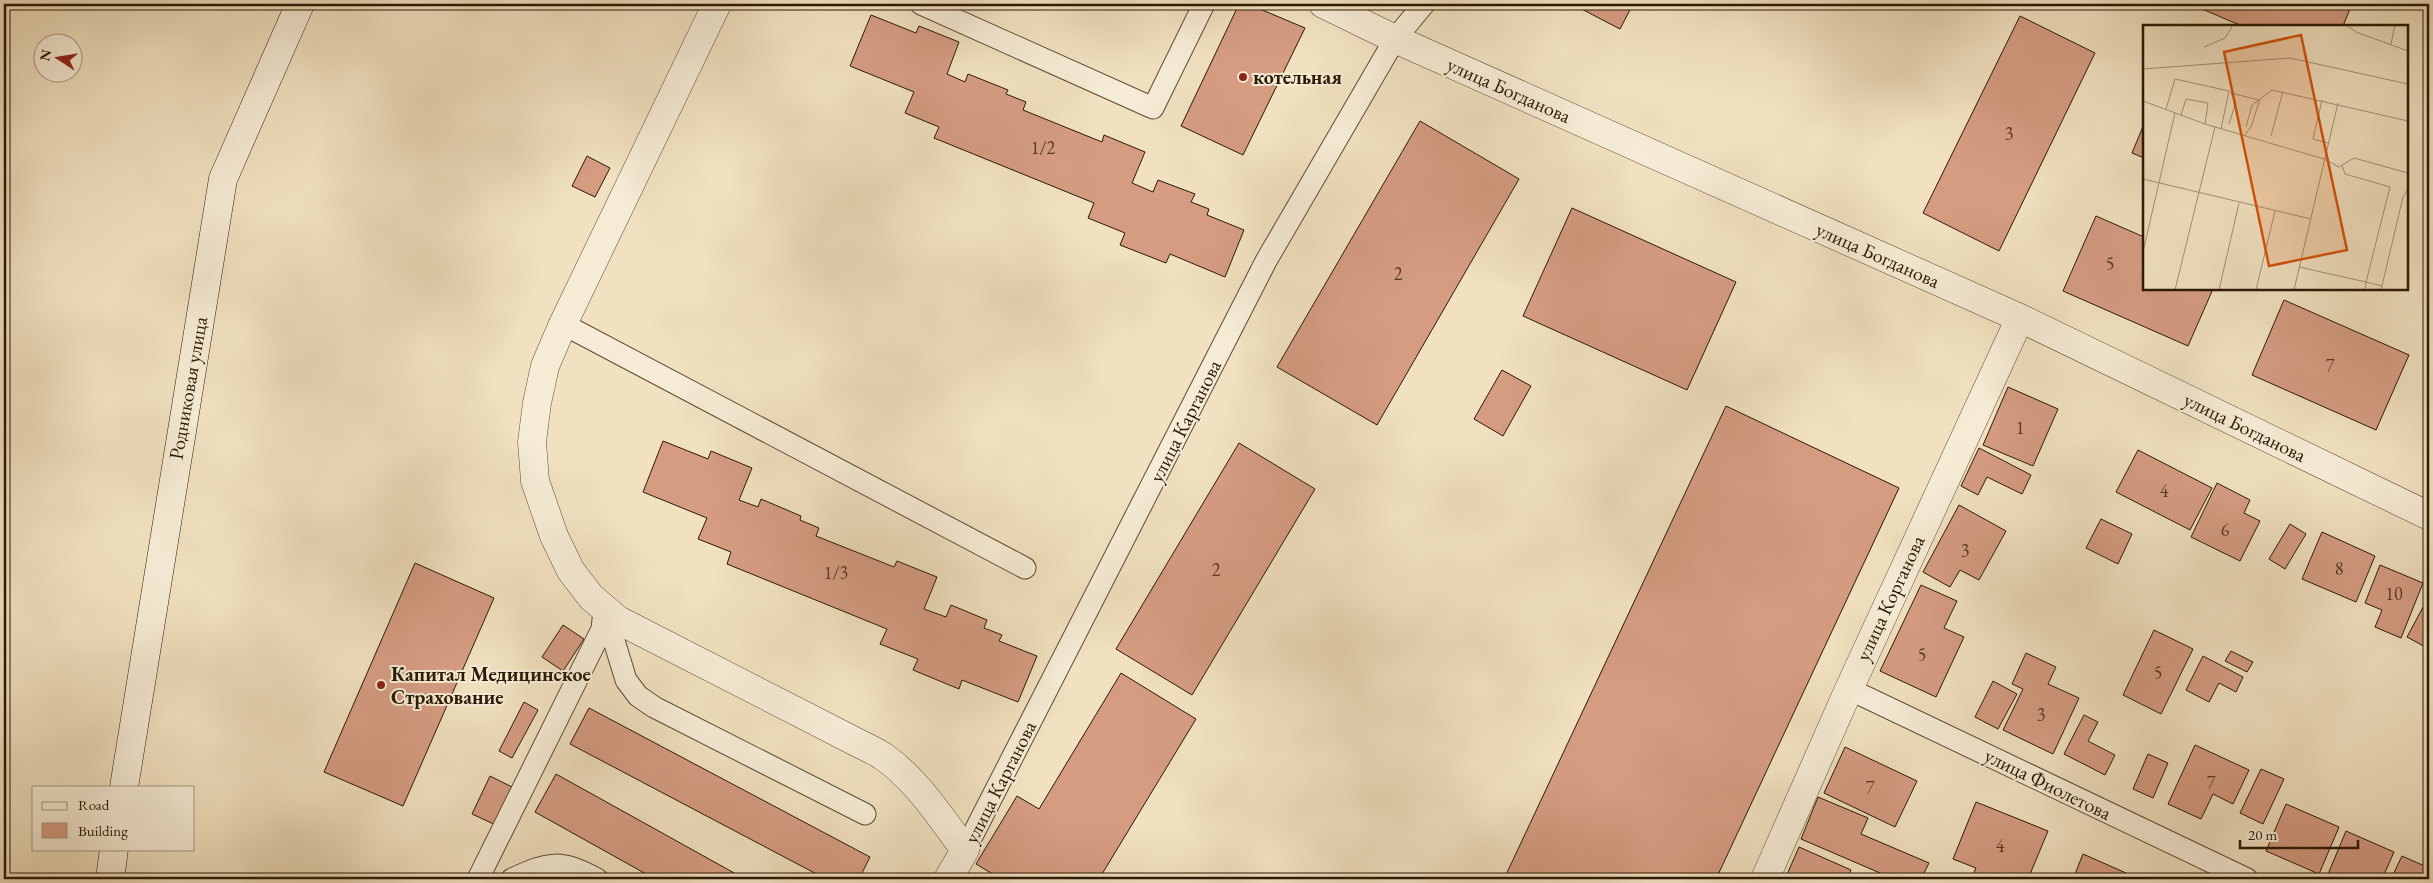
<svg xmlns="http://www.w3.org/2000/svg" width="2433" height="883" font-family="'EB Garamond',serif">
	<rect width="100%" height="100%" fill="#f1e1c0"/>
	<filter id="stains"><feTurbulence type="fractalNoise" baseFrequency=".004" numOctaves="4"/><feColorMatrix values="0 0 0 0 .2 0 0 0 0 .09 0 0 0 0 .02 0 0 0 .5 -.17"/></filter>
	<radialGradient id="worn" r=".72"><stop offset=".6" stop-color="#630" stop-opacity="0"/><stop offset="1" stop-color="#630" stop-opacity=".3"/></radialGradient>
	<path fill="#d59c82" stroke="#2a1905" d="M 1239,4 L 1248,4 L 1305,28 L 1243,155 L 1181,126 Z
		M 1572,4 L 1633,4 L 1620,29 Z
		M 2204,4 L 2352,4 L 2343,26 L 2242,26 L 2202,9 Z
		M 871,15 L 916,33 L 919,26 L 959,42 L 947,74 L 965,82 L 968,74 L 1008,90 L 1006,94 L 1026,102 L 1023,110 L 1102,142 L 1104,135 L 1145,152 L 1132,183 L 1153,192 L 1158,180 L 1195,194 L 1191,202 L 1209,209 L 1207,215 L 1244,230 L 1225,277 L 1170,254 L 1166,263 L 1120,245 L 1125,233 L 1088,218 L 1094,203 L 934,138 L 939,127 L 905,113 L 914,92 L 850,66 Z
		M 2020,16 L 2095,53 L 1999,251 L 1923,213 Z
		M 1420,121 L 1519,179 L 1377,425 L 1277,367 Z
		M 2144,124 L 2144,158 L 2132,153 Z
		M 587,156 L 610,168 L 595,197 L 572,186 Z
		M 1572,208 L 1736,282 L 1687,390 L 1523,316 Z
		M 2096,216 L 2144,237 L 2144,289 L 2213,289 L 2188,346 L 2063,291 Z
		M 2284,300 L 2409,355 L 2376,430 L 2252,375 Z
		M 1502,370 L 1531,386 L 1503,436 L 1474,419 Z
		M 2008,387 L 2058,409 L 2033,466 L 1983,445 Z
		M 1726,406 L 1899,488 L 1716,879 L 1504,879 Z
		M 663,441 L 708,459 L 711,451 L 752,468 L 739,500 L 758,507 L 761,499 L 801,516 L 800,520 L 819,528 L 816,536 L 894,567 L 897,561 L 937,577 L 924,609 L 946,617 L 951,605 L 987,620 L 984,628 L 1002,635 L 999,641 L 1037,656 L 1018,702 L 962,680 L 959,689 L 913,670 L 918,659 L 880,644 L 887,629 L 727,564 L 731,552 L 698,539 L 707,518 L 643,492 Z
		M 1239,443 L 1315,489 L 1192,695 L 1116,649 Z
		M 1979,448 L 2031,475 L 2022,494 L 1987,477 L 1978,495 L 1961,486 Z
		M 2138,450 L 2212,488 L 2190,530 L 2116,492 Z
		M 2217,483 L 2250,500 L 2244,513 L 2260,521 L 2240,561 L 2191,537 Z
		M 1959,505 L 2006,531 L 1979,580 L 1960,570 L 1950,587 L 1923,572 Z
		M 2101,519 L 2132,534 L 2118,564 L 2086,548 Z
		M 2290,524 L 2306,534 L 2285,569 L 2269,559 Z
		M 2322,532 L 2375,556 L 2356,602 L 2302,579 Z
		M 415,563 L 494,598 L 403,806 L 324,772 Z
		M 2380,565 L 2423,583 L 2401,638 L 2375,627 L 2382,610 L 2365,603 Z
		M 1921,585 L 1957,601 L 1944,628 L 1964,637 L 1936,697 L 1880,671 Z
		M 2429,596 L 2429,649 L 2407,637 Z
		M 563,625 L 584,639 L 563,671 L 542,657 Z
		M 2154,630 L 2193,649 L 2161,714 L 2123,695 Z
		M 2231,651 L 2253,662 L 2247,672 L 2225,661 Z
		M 2026,653 L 2056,667 L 2048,684 L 2079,698 L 2053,754 L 2003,730 L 2023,689 L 2012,684 Z
		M 2203,656 L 2243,677 L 2236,692 L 2219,683 L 2209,702 L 2186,690 Z
		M 1121,673 L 1196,719 L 1099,879 L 1001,879 L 976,864 L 1017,796 L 1039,809 Z
		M 1993,681 L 2017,694 L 1998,729 L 1975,717 Z
		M 524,702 L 538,710 L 512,758 L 499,751 Z
		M 589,708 L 870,857 L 859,879 L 826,879 L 570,744 Z
		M 2084,715 L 2098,722 L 2088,741 L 2115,755 L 2105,775 L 2064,754 Z
		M 2195,745 L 2249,770 L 2233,804 L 2213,794 L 2201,819 L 2168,804 Z
		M 1845,747 L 1917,781 L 1895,827 L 1824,793 Z
		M 2148,754 L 2168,763 L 2153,798 L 2133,789 Z
		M 2261,769 L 2284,779 L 2263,824 L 2240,813 Z
		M 556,774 L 745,879 L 655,879 L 535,812 Z
		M 490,776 L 516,789 L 498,826 L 472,814 Z
		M 1818,797 L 1868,818 L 1861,834 L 1929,863 L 1921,879 L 1894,879 L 1801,839 Z
		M 1976,802 L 2048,831 L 2028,879 L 1971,879 L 1976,868 L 1953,859 Z
		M 2286,804 L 2339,827 L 2319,874 L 2266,851 Z
		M 2346,831 L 2394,852 L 2382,879 L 2326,879 Z
		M 1799,847 L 1851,870 L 1847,879 L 1785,879 Z
		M 2083,854 L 2126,873 L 2124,879 L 2073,879 Z
		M 2402,856 L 2429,868 L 2429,879 L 2391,879 Z"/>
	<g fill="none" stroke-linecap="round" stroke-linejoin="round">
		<defs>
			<path id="service" d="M 921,4 L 1153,108 L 1204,4
				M 563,324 L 1025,568
				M 604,608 L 626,680 L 638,696 L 654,707 L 865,814
				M 1849,689 L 2247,879
				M 965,850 L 1266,261 L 1395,39 L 1424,4
				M 478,879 L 602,629 L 604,611
				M 512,879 C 549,862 560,859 597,879"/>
			<path id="minor" d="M 1323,4 L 1395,39 L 2020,318 L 2429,516
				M 1765,879 L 1849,689 L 2020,318"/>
			<path id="tertiary" d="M 717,4 L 563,324 L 545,366 L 537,403 L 532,442 L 535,481 L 554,536 L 571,571 L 591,597 L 618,620 L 860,744 C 868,748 877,752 884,757 C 917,780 941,818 965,850 L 948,879"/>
			<path id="secondary" d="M 124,787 L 223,179 L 300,4
				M 110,879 L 114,849"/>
		</defs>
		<use href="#service" stroke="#5c4b34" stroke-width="23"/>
		<use href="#minor" stroke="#5c4b34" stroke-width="29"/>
		<use href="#tertiary" stroke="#5c4b34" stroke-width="29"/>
		<use href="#secondary" stroke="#2a1905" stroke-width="29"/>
		<use href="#service" stroke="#f6ecd6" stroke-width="21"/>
		<use href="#minor" stroke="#f6ecd6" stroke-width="28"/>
		<use href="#tertiary" stroke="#f6ecd6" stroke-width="28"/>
		<use href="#secondary" stroke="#f6ecd6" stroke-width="28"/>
	</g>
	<g fill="#8f2418" stroke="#f6ecd6" stroke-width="2">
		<circle cx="1243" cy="77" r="5"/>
		<circle cx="381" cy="685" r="5"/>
	</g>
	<g text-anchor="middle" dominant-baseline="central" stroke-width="4" stroke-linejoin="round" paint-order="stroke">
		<g font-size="18" fill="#553a24">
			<text x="2009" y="133">3</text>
			<text x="1043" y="147">1/2</text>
			<text x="2110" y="263">5</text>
			<text x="1398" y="273">2</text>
			<text x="2330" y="365">7</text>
			<text x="2020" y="427">1</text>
			<text x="2164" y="490">4</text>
			<text x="2225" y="529">6</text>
			<text x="1965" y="550">3</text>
			<text x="2339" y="568">8</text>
			<text x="1216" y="569">2</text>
			<text x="836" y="572">1/3</text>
			<text x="2394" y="593">10</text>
			<text x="1922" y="654">5</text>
			<text x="2158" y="672">5</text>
			<text x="2041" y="714">3</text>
			<text x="2211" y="782">7</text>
			<text x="1870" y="787">7</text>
			<text x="2000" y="845">4</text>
		</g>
		<g font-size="20" font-weight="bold" fill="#2a1905" stroke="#f6ecd6" text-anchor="start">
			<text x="1253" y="77">котельная</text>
			<text x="391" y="674">Капитал Медицинское<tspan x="391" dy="23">Страхование</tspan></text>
		</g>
		<g font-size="20" fill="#2a1905" stroke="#f6ecd6">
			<text transform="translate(1509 90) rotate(24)">улица Богданова</text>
			<text transform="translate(1878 255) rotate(24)">улица Богданова</text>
			<text transform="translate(188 388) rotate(-80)">Родниковая улица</text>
			<text transform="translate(1185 421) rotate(-63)">улица Карганова</text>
			<text transform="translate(2245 427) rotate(26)">улица Богданова</text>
			<text transform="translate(1890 598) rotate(-65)">улица Корганова</text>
			<text transform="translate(1000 782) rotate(-63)">улица Карганова</text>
			<text transform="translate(2048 784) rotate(26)">улица Фиолетова</text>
		</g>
	</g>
	<g transform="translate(2143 25)">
		<rect width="265" height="265" fill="#f1e1c0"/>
		<path fill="none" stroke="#a19175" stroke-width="1" d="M 203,0 L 213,7 L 265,26M 248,19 L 252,0M 61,22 L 82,13 L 90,0M 0,44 L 147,33 L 265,59M 88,68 L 116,75M 179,75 L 170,114 L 185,118M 0,76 L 62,99 L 181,134 L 196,142 L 211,133 L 265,148M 23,84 L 32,54 L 86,66 L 78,104M 38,90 L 43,74 L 65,78 L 62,99M 86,99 L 93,77 L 88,68M 103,102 L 109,80 L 116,75M 101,111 L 108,102 L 117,74 L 129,65 L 265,96M 128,111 L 140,66M 0,154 L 168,194M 0,227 L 32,88M 156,242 L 223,257 L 247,162 L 202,149 L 199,141M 32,265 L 72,102M 76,265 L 96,178M 113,265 L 132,186M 151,265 L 195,78M 222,265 L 223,257 L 239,261M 238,265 L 260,172 L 265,164"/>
		<path fill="#d5530b" fill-opacity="0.15" stroke="#d5530b" stroke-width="2.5" d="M 158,10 L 204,225 L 126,241 L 81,27 Z"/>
		<rect width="265" height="265" fill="none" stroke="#2a1905" stroke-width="2.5"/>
	</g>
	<rect width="2433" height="883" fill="none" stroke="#f1e1c0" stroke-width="20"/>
	<rect x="5" y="5" width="2423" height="873" fill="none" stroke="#2a1905" stroke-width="2.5"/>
	<rect x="10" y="10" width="2413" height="863" fill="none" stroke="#2a1905"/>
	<rect x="32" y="786" width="162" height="65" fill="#f6ecd6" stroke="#a49882"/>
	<rect x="42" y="802" width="25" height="8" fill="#f6ecd6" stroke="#a49882"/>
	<text x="78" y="810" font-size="15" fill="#2a1905">Road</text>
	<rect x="42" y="823" width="25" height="15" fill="#d59c82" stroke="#a49882"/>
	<text x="78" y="836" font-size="15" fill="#2a1905">Building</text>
	<g transform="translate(58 58) rotate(282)"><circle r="24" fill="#f6ecd6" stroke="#a49882"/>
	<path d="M0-4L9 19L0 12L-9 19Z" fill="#8f2418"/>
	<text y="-8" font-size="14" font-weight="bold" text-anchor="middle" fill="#2a1905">N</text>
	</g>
	<path d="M2240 840v8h118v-8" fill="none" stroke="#2a1905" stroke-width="2.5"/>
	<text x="2248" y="840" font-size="15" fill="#2a1905" stroke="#f6ecd6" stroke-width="4" paint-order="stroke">20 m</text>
	<rect width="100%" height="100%" filter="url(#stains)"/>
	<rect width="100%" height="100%" fill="url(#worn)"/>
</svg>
